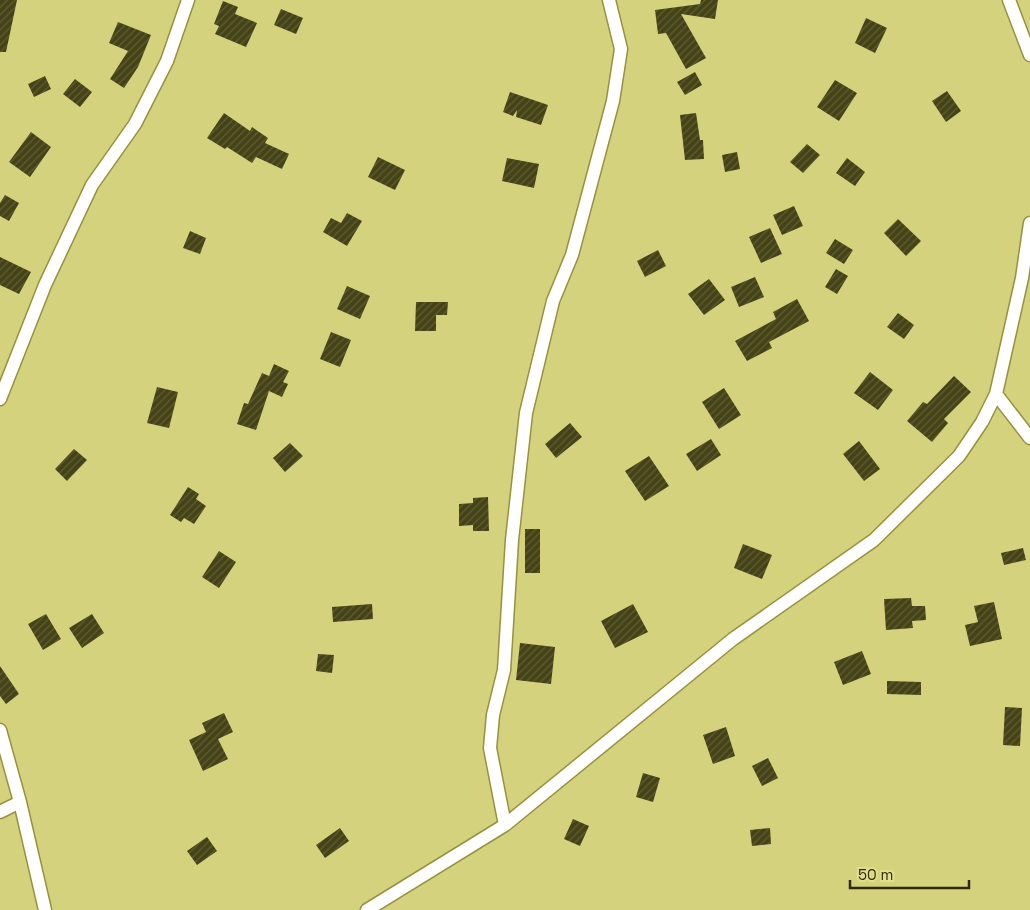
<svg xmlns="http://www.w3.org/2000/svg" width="1030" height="910" font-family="'Space Grotesk',sans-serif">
	<defs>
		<pattern id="building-hatch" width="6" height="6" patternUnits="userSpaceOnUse" patternTransform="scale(1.25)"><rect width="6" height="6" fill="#454316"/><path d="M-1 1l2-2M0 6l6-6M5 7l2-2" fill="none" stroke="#5e5c36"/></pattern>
	</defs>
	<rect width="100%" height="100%" fill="#d5d27e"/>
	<path fill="url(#building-hatch)" d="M 0,0 L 17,0 L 6,52 L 0,52 Z
		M 701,0 L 718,0 L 715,19 L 681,14 L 706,58 L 686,69 L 666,33 L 658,34 L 655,10 L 700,4 Z
		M 223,1 L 238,7 L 235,14 L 257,23 L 246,47 L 215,34 L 219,26 L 214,24 Z
		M 281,9 L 303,18 L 296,34 L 274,25 Z
		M 866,18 L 887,28 L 875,53 L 855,43 Z
		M 118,22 L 151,35 L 138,67 L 124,88 L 110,79 L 128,51 L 109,43 Z
		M 695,72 L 702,85 L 685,95 L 677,82 Z
		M 45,76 L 51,89 L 34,97 L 28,84 Z
		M 75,79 L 92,92 L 80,107 L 63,94 Z
		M 835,80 L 857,93 L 839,121 L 817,107 Z
		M 947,91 L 961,111 L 946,122 L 932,101 Z
		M 510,92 L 548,105 L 541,125 L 516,117 L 517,110 L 513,116 L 503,112 Z
		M 224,113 L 250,131 L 252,127 L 268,138 L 265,143 L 289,154 L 282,169 L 256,157 L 252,163 L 227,147 L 225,149 L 207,138 Z
		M 696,113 L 700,140 L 703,140 L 704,159 L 685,160 L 680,115 Z
		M 31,132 L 51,147 L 30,177 L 9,162 Z
		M 807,144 L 820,155 L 803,173 L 790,162 Z
		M 737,152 L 740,169 L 725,172 L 722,155 Z
		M 378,157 L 405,170 L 395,190 L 368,177 Z
		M 507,158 L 539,164 L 534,188 L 502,181 Z
		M 847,158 L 865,172 L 855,186 L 836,173 Z
		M 5,195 L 19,203 L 9,221 L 0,216 L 0,203 Z
		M 794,206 L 803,226 L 782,235 L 773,215 Z
		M 347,213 L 362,221 L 347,246 L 323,232 L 331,218 L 341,223 Z
		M 898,219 L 921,241 L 906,256 L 884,233 Z
		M 770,228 L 782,254 L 761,263 L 749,237 Z
		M 190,231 L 206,238 L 200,254 L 183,248 Z
		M 835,239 L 853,250 L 844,264 L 826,253 Z
		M 658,250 L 666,266 L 645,277 L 637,261 Z
		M 0,257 L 31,272 L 19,294 L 0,285 Z
		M 836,269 L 848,276 L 837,294 L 825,287 Z
		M 755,277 L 764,297 L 739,307 L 731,287 Z
		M 709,279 L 725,300 L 704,315 L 688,294 Z
		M 347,286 L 370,296 L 360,319 L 337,309 Z
		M 797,299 L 809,321 L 769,342 L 772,348 L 747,361 L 735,341 L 776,319 L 773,312 Z
		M 416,302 L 448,302 L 447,315 L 436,315 L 436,331 L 415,331 Z
		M 898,313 L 914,325 L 904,339 L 887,327 Z
		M 331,332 L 351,340 L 340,367 L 320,359 Z
		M 274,364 L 289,371 L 283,382 L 288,384 L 282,397 L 269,391 L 256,430 L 237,424 L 244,403 L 248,404 L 262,373 L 269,376 Z
		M 870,372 L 893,390 L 878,410 L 854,393 Z
		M 954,376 L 971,392 L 944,419 L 948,423 L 932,442 L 907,421 L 923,402 L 927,404 Z
		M 157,387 L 178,392 L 169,428 L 147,423 Z
		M 724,388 L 741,415 L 719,429 L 702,402 Z
		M 570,423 L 582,437 L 556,458 L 545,444 Z
		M 711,439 L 721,455 L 697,471 L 686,454 Z
		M 859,441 L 880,469 L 864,481 L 843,454 Z
		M 290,443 L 303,456 L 285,472 L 273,458 Z
		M 74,449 L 87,460 L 67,481 L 55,469 Z
		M 649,456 L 669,486 L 645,501 L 625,471 Z
		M 188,487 L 199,494 L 196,499 L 206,506 L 194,524 L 184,518 L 181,522 L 170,515 Z
		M 488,497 L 489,531 L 473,531 L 473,525 L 459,526 L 459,504 L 473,503 L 473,498 Z
		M 525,529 L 540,529 L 540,573 L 525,573 Z
		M 743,544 L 772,555 L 762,579 L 734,568 Z
		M 1023,548 L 1026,560 L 1004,565 L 1001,553 Z
		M 219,551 L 236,562 L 219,588 L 202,577 Z
		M 911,598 L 912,606 L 925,606 L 926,620 L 912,621 L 913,628 L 886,630 L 884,599 Z
		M 994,602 L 1002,639 L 970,646 L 965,625 L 978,622 L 974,606 Z
		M 372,604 L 373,619 L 333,622 L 332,607 Z
		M 633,604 L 648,632 L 615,648 L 601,621 Z
		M 46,614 L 61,639 L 43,650 L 28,624 Z
		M 92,614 L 104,633 L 82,648 L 69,628 Z
		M 520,643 L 555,647 L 551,684 L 516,680 Z
		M 862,651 L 871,674 L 843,685 L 834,662 Z
		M 318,654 L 334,655 L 332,673 L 316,671 Z
		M 0,666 L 19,694 L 6,704 L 0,696 Z
		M 887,681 L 921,682 L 921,695 L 887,694 Z
		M 1005,707 L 1022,708 L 1020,746 L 1003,745 Z
		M 224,713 L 233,732 L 218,739 L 228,759 L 203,771 L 189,740 L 206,732 L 202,723 Z
		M 726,727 L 735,756 L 713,764 L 703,735 Z
		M 768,758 L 778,778 L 762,786 L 752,766 Z
		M 643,773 L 660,778 L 653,802 L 636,797 Z
		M 573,819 L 589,826 L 580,846 L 564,839 Z
		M 340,828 L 349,841 L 325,858 L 316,845 Z
		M 770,828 L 771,844 L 752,846 L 750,830 Z
		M 207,837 L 217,851 L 197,865 L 187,851 Z"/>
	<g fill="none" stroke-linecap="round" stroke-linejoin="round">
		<defs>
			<path id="street" d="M 1009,0 L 1030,55
				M 996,394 L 1030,438
				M 0,399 L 45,285 L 92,185 L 135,124 L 167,61 L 188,0
				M 0,730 L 20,802 L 45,910
				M 0,812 L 20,802
				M 505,825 L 490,748 L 493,715 L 504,670 L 512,540 L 526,413 L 553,301 L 572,255 L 613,101 L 621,49 L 609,0
				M 367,910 L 505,825 L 733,639 L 874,540 L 959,456 L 982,422 L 996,394 L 1022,278 L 1030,223"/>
		</defs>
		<use href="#street" stroke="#96923e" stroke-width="15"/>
		<use href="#street" stroke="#fff" stroke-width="12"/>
	</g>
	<path d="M850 880v8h119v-8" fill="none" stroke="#2d2b06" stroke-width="2.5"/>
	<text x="858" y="880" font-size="15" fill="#2d2b06" stroke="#e2df8a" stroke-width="4" paint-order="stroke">50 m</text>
</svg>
